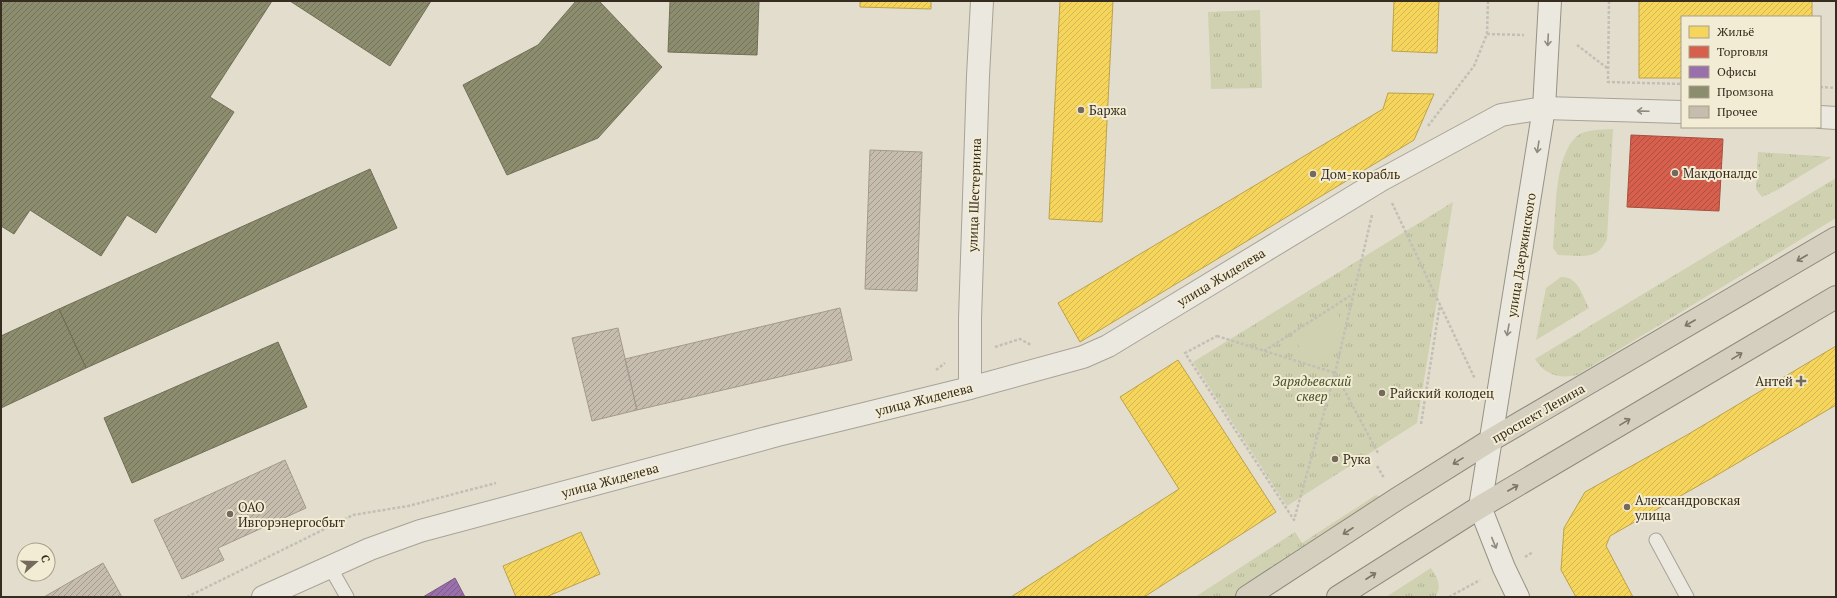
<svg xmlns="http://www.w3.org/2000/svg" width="1837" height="598" font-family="'PT Serif',serif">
	<defs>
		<pattern id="grass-tufts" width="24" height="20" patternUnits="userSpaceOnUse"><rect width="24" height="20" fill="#cfd1b1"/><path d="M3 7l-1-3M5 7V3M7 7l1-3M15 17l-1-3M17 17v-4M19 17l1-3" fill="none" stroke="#b2b498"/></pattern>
		<pattern id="homes-hatch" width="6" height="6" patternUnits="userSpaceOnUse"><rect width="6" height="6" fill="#f6d55c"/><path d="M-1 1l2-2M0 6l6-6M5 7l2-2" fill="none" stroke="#d4b750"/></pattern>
		<pattern id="shops-hatch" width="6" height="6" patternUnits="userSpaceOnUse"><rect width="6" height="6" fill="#d6604d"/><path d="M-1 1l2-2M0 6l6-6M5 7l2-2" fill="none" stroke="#ae4f3f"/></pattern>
		<pattern id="offices-hatch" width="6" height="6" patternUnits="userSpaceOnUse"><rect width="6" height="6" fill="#9970ab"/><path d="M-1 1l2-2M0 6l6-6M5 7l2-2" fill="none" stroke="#7e5c8b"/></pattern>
		<pattern id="industry-hatch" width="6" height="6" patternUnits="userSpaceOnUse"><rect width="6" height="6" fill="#8c8c6e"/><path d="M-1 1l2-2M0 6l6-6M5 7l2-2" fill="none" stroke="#73735a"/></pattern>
		<pattern id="building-hatch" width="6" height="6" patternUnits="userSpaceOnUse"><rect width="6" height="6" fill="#c6bdae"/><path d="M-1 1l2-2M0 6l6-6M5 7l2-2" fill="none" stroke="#a29a8d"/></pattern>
	</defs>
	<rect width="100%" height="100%" fill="#e3ddcd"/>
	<path fill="url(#grass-tufts)" d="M 1260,10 L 1262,88 L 1211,89 L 1208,12 Z
		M 1613,129 L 1607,239 C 1597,262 1580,255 1558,255 L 1553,248 C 1556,218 1553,157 1577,136 C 1586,129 1602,130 1613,129 Z
		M 1758,152 L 1832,157 L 1777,190 L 1762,197 L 1756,189 Z
		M 1836,178 L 1836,218 L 1577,375 C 1560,379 1545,375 1535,359 Z
		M 1453,202 L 1417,423 L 1287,506 L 1193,362 Z
		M 1561,277 C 1578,276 1582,295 1589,308 L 1536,340 L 1546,288 Z
		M 1376,495 L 1385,499 L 1235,597 L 1195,597 L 1295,532 L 1302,543 Z
		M 1431,568 C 1437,578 1443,586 1435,597 L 1386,597 Z"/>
	<path fill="#cfd1b1" d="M 1335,310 L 1351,335 L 1309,362 L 1293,337 Z"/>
	<path fill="url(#homes-hatch)" stroke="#bca24a" d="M 860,1 L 931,1 L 931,9 L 860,7 Z
		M 1060,1 L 1113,1 L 1102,222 L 1049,219 Z
		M 1394,1 L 1439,1 L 1437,53 L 1392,51 Z
		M 1639,1 L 1812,1 L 1812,17 L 1682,17 L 1682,78 L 1639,78 Z
		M 1388,93 L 1434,94 L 1414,140 L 1080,342 L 1058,303 L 1383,109 Z
		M 1836,346 L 1836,405 L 1712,478 L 1610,536 L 1606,546 L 1633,597 L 1576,597 L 1561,570 L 1564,528 L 1585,492 L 1687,435 Z
		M 1178,360 L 1276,512 L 1144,597 L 1011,597 L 1179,489 L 1120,397 Z
		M 581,532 L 600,574 L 546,597 L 516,597 L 503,566 Z"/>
	<path fill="url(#shops-hatch)" stroke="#a6503f" d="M 1631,135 L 1723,139 L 1719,211 L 1627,207 Z"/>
	<path fill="url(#offices-hatch)" stroke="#7b5c81" d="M 455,578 L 465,597 L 423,597 Z"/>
	<path fill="url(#industry-hatch)" stroke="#726f56" d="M 4,1 L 272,1 L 210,97 L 234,112 L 156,233 L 127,215 L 101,256 L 30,210 L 14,234 L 1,226 L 1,6 Z
		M 290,1 L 431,1 L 390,66 Z
		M 576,1 L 599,1 L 662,67 L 598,138 L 507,175 L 463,85 L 538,45 Z
		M 670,1 L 759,1 L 757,55 L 668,52 Z
		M 370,169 L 397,228 L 86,368 L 59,309 Z
		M 59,309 L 86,368 L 1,408 L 1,336 Z
		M 278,342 L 307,407 L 132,483 L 104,418 Z"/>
	<path fill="url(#building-hatch)" stroke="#a3998d" d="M 870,150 L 922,152 L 917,291 L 865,289 Z
		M 840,308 L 852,360 L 637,410 L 625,359 Z
		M 618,328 L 637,410 L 592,421 L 572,338 Z
		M 285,460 L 306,508 L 218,548 L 224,560 L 182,579 L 154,520 Z
		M 103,563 L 122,597 L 44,597 Z"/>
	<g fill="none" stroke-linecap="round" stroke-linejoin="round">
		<defs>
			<path id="lane" d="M 1656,540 L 1687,597
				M 330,567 L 347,597"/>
			<path id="street" d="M 1820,117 L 1836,118
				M 970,388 L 970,319 L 978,76 L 982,1
				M 263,597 L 370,549 L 420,531 L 778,435 L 970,388 L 1083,357 L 1108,346 L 1381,180 L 1501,115 L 1544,108 L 1682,112"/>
			<path id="secondary" d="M 1518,597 L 1504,568 L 1480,507 L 1544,108 L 1550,1"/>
			<path id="highway" d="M 1247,597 L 1397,499 L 1491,440 L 1836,238
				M 1338,597 L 1480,507 L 1836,297"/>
		</defs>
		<use href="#lane" stroke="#a8a297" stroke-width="15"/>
		<use href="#street" stroke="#a8a297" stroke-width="24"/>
		<use href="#secondary" stroke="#989286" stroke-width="24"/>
		<use href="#highway" stroke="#8d887d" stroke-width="24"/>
		<path stroke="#c3bfb6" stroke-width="2.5" stroke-dasharray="3 2" stroke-linecap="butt" d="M 1609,1 L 1608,82 L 1682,84
			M 1487,34 L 1524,35
			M 1577,45 L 1607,68
			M 1820,87 L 1836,88
			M 1428,126 L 1474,66 L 1487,34 L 1488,1
			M 1392,203 L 1475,379
			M 1372,215 L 1335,373 L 1378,453
			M 1217,336 L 1335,373 L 1294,520 L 1185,353 Z
			M 995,347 L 1020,339 L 1031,345
			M 1264,351 L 1353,294
			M 936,370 L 945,363
			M 1421,424 L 1440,304
			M 1377,466 L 1384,478
			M 1525,557 L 1533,552
			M 187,597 L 353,515 L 408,506 L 496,483
			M 1449,597 L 1480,580"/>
		<use href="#lane" stroke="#ebe8df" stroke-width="13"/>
		<use href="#street" stroke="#ebe8df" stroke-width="22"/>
		<use href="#secondary" stroke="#ebe8df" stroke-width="22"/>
		<use href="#highway" stroke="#d5cfbf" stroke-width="22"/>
	</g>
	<defs><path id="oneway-shaft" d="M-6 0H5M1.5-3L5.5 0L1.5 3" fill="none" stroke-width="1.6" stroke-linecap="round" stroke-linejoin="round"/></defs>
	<g stroke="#908a7f">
		<use href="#oneway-shaft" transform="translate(1548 40) rotate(93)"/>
		<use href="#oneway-shaft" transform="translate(1643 111) rotate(-178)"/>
		<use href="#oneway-shaft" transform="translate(1538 147) rotate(99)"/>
		<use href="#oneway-shaft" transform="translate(1508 330) rotate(100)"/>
		<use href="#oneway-shaft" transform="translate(1494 543) rotate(68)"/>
	</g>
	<g stroke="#7e7567">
		<use href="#oneway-shaft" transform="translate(1802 258) rotate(150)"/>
		<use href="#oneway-shaft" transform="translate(1690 323) rotate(150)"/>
		<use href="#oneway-shaft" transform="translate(1737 356) rotate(-31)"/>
		<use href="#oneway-shaft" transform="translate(1625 422) rotate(-31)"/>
		<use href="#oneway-shaft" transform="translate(1458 461) rotate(148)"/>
		<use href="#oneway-shaft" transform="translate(1513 488) rotate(-30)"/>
		<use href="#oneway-shaft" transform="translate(1348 531) rotate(147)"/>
		<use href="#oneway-shaft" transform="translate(1371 576) rotate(-33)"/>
	</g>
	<g fill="#736a5c" stroke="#f3ecd4" stroke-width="1.5">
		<circle cx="1081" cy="110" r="4"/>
		<circle cx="1675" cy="173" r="4"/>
		<circle cx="1313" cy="174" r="4"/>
		<path d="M1799 375h4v4h4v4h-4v4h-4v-4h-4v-4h4z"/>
		<circle cx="1382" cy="393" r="4"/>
		<circle cx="1335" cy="459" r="4"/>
		<circle cx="1627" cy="507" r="4"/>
		<circle cx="230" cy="514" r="4"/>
	</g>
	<g text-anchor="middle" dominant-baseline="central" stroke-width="4" stroke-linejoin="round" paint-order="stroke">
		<g font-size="13" fill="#362c1f" stroke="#f3ecd4" text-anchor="start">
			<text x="1089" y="110">Баржа</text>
			<text x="1683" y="173">Макдоналдс</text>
			<text x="1321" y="174">Дом-корабль</text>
			<text x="1793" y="381" text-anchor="end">Антей</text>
			<text x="1390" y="393">Райский колодец</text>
			<text x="1343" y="459">Рука</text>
			<text x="1635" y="500">Александровская<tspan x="1635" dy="15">улица</tspan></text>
			<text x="238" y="507">ОАО<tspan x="238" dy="15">Ивгорэнергосбыт</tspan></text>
		</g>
		<g font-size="13" fill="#362c1f" stroke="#f3ecd4">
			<text transform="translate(974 195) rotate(-88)">улица Шестернина</text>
			<text transform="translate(1521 255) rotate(-81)">улица Дзержинского</text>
			<text transform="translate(1221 277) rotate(-31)">улица Жиделева</text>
			<text transform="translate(924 399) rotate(-14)">улица Жиделева</text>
			<text transform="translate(1538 413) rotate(-30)">проспект Ленина</text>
			<text transform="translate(610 480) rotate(-15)">улица Жиделева</text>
		</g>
		<g font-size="13" font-style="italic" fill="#435028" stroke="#f3ecd4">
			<text x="1312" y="381">Зарядьевский<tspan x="1312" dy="15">сквер</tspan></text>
		</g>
	</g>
	<rect width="1837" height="598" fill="none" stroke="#362c1f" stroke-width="4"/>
	<rect x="1681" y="16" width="140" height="112" fill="#f3ecd4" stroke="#a79f8c"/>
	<rect x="1689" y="26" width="20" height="12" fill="#f6d55c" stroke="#a79f8c"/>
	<text x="1717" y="36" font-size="12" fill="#362c1f">Жильё</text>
	<rect x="1689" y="46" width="20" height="12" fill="#d6604d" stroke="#a79f8c"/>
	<text x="1717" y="56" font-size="12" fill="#362c1f">Торговля</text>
	<rect x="1689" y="66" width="20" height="12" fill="#9970ab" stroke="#a79f8c"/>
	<text x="1717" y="76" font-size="12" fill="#362c1f">Офисы</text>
	<rect x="1689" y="86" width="20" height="12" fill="#8c8c6e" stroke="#a79f8c"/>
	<text x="1717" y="96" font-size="12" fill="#362c1f">Промзона</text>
	<rect x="1689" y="106" width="20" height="12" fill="#c6bdae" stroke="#a79f8c"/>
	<text x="1717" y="116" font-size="12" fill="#362c1f">Прочее</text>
	<g transform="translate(36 562) rotate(70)"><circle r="19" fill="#f3ecd4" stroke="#a79f8c"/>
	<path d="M0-3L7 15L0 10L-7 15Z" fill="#736a5c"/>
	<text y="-6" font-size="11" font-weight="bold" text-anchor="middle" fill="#362c1f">С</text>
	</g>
</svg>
